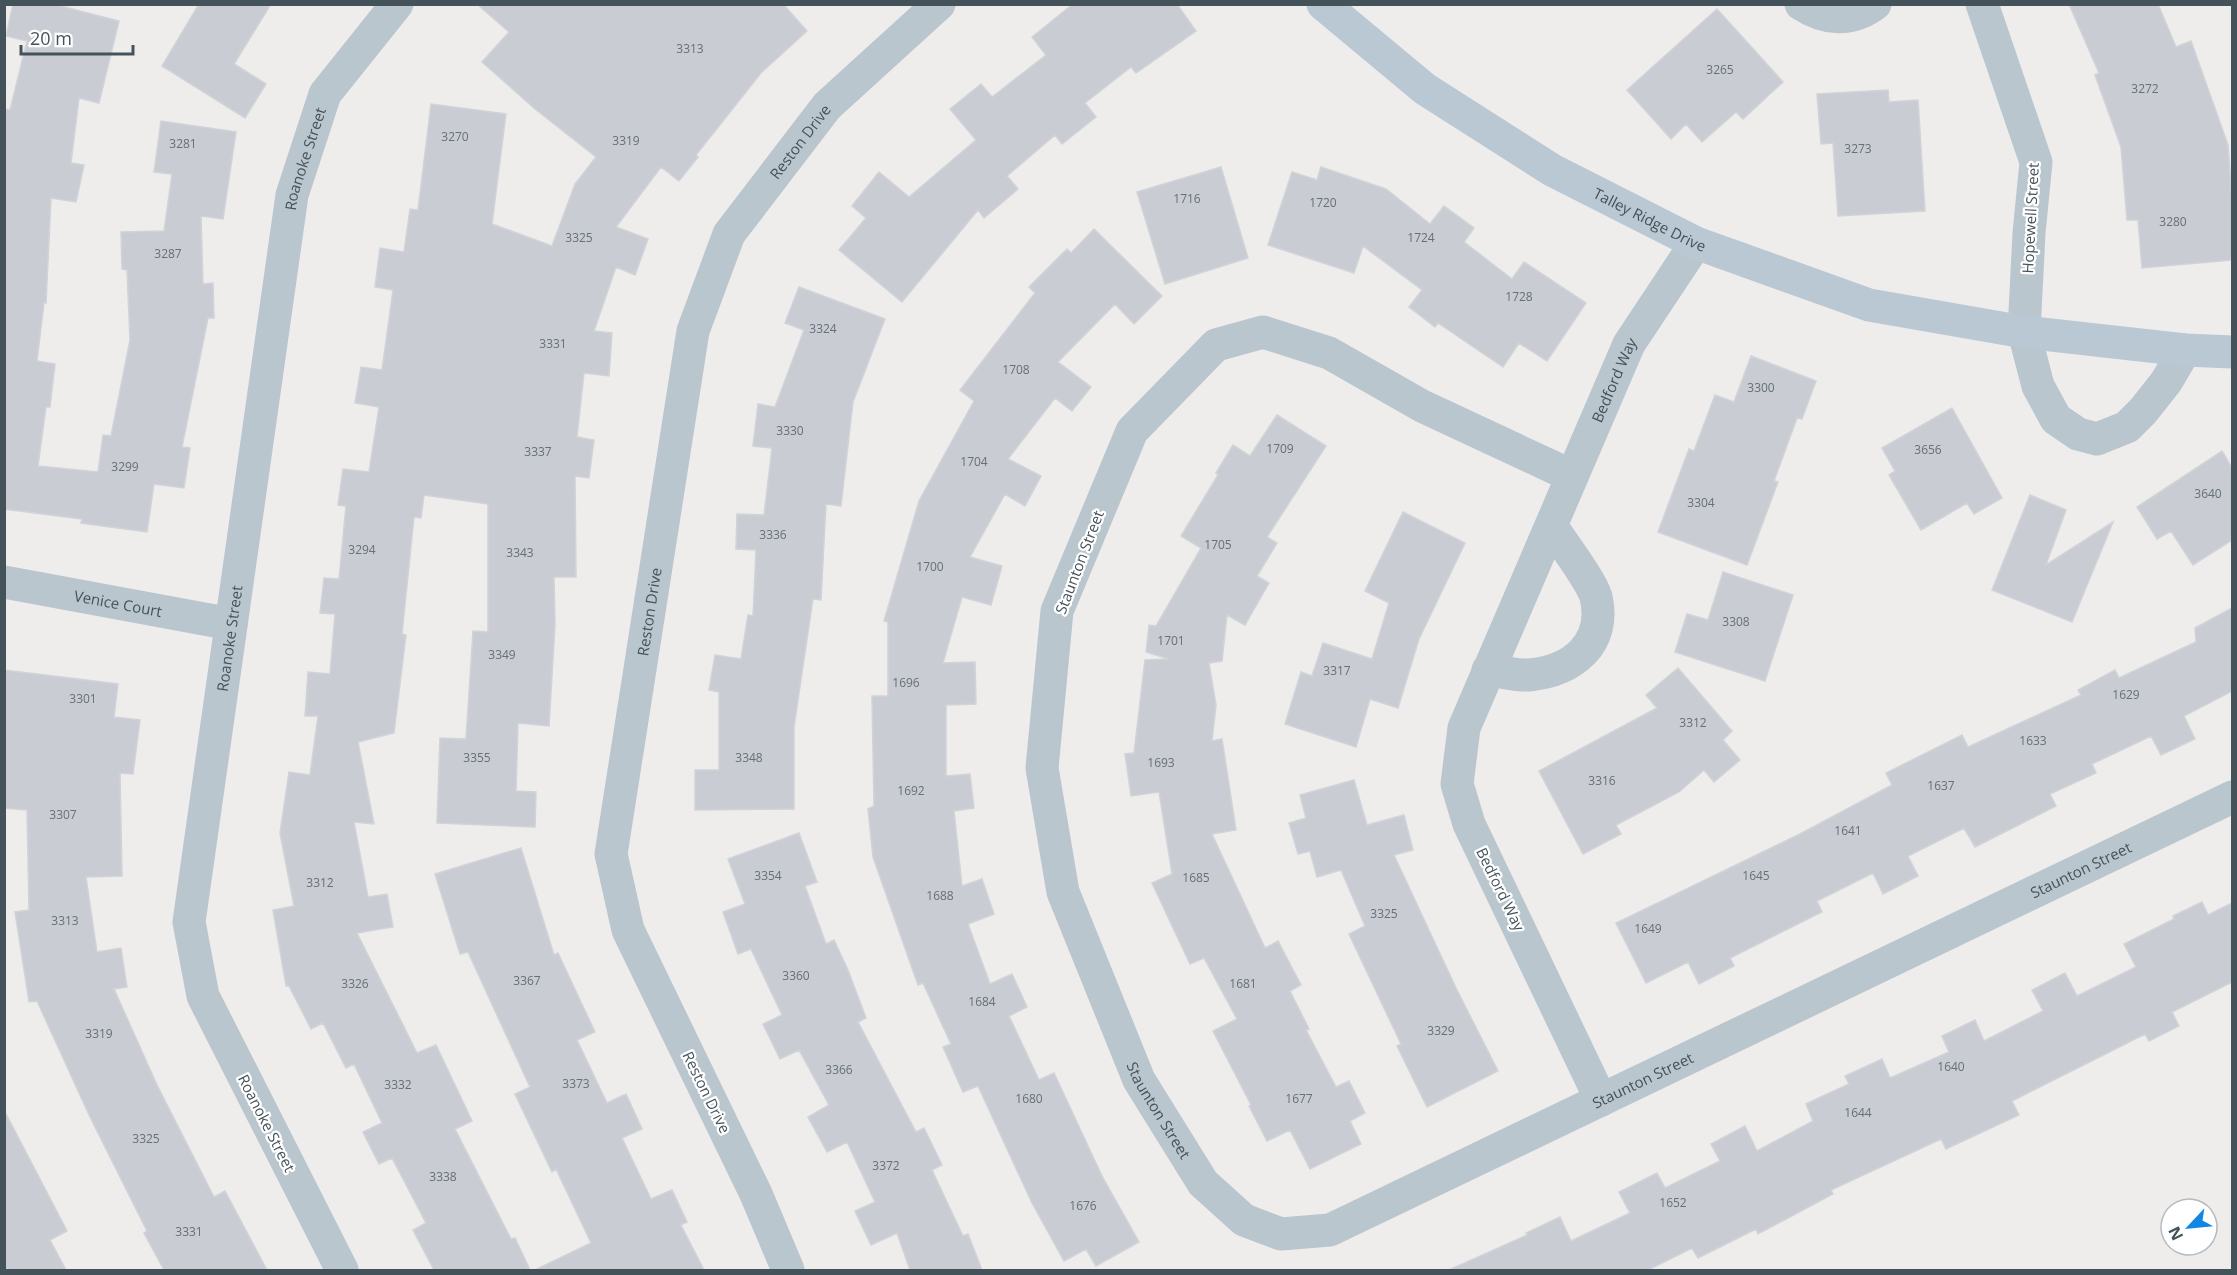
<svg xmlns="http://www.w3.org/2000/svg" width="2237" height="1275" font-family="'Open Sans',sans-serif">
	<rect width="100%" height="100%" fill="#efecec"/>
	<path fill="#c9ccd2" stroke="#d0d3d8" stroke-width="1.5" d="M 13,4 L 53,4 L 119,21 L 99,103 L 79,98 L 71,163 L 84,165 L 76,202 L 51,198 L 46,303 L 44,303 L 37,361 L 55,364 L 50,407 L 46,407 L 38,466 L 98,472 L 103,435 L 111,436 L 130,340 L 127,270 L 122,269 L 121,232 L 164,231 L 172,174 L 154,172 L 161,121 L 236,132 L 223,219 L 201,216 L 203,284 L 213,283 L 214,318 L 208,318 L 182,447 L 190,448 L 184,488 L 154,484 L 147,532 L 81,523 L 82,519 L 4,509 L 4,109 L 10,110 L 27,41 L 6,36 Z
		M 199,4 L 271,4 L 234,64 L 266,84 L 245,118 L 162,66 Z
		M 477,4 L 783,4 L 807,31 L 761,73 L 696,155 L 698,157 L 679,181 L 661,167 L 616,227 L 648,239 L 635,275 L 616,267 L 594,331 L 612,333 L 609,376 L 584,373 L 577,437 L 594,440 L 589,478 L 575,476 L 576,577 L 554,577 L 555,625 L 549,726 L 518,723 L 516,791 L 536,792 L 535,827 L 437,823 L 440,738 L 466,739 L 473,631 L 488,632 L 488,504 L 424,495 L 421,518 L 414,517 L 402,634 L 406,635 L 394,733 L 358,742 L 374,824 L 354,822 L 368,897 L 387,894 L 393,927 L 357,933 L 417,1053 L 436,1045 L 472,1121 L 455,1129 L 511,1239 L 515,1238 L 530,1270 L 434,1270 L 413,1230 L 426,1223 L 392,1158 L 379,1164 L 363,1132 L 382,1123 L 354,1064 L 346,1068 L 323,1023 L 311,1029 L 289,986 L 286,986 L 273,910 L 294,906 L 280,833 L 289,772 L 310,775 L 318,716 L 305,716 L 308,672 L 330,674 L 335,614 L 320,613 L 324,578 L 339,579 L 346,506 L 338,505 L 343,469 L 369,472 L 379,407 L 355,403 L 361,367 L 382,370 L 393,290 L 375,287 L 380,248 L 404,252 L 410,209 L 418,210 L 431,104 L 506,114 L 492,224 L 552,246 L 575,184 L 596,157 L 535,109 L 482,62 L 509,32 Z
		M 1073,4 L 1177,4 L 1196,31 L 1136,73 L 1131,67 L 1085,103 L 1096,117 L 1062,144 L 1055,135 L 1007,176 L 1018,189 L 984,218 L 978,210 L 902,302 L 839,250 L 866,218 L 852,206 L 879,172 L 909,197 L 976,140 L 950,109 L 981,84 L 992,97 L 1046,55 L 1032,37 Z
		M 2069,4 L 2158,4 L 2176,47 L 2191,41 L 2228,145 L 2232,200 L 2232,260 L 2142,268 L 2138,220 L 2127,220 L 2121,147 L 2095,75 L 2099,73 Z
		M 1717,9 L 1783,82 L 1743,119 L 1736,112 L 1702,142 L 1686,124 L 1671,139 L 1627,90 Z
		M 1888,90 L 1889,102 L 1918,100 L 1925,211 L 1838,216 L 1833,143 L 1821,144 L 1817,94 Z
		M 1221,167 L 1248,258 L 1165,284 L 1137,192 Z
		M 1321,167 L 1386,189 L 1430,224 L 1444,206 L 1474,228 L 1464,242 L 1512,279 L 1524,262 L 1586,303 L 1547,361 L 1519,343 L 1503,367 L 1438,323 L 1435,327 L 1409,307 L 1422,290 L 1363,246 L 1354,273 L 1268,245 L 1292,172 L 1317,180 Z
		M 1094,229 L 1162,296 L 1134,324 L 1115,304 L 1058,362 L 1091,387 L 1072,411 L 1055,398 L 1008,459 L 1041,476 L 1025,506 L 1005,494 L 970,557 L 1002,566 L 991,605 L 962,597 L 943,663 L 975,662 L 976,704 L 946,705 L 946,776 L 970,774 L 974,808 L 954,811 L 962,886 L 982,879 L 994,914 L 968,924 L 990,984 L 1012,974 L 1027,1007 L 1009,1016 L 1039,1080 L 1054,1073 L 1102,1176 L 1139,1242 L 1096,1266 L 1086,1249 L 1064,1261 L 1032,1203 L 978,1086 L 963,1092 L 943,1047 L 951,1044 L 923,983 L 918,985 L 873,857 L 868,809 L 874,806 L 872,696 L 888,696 L 888,622 L 884,621 L 919,501 L 974,401 L 960,390 L 1035,293 L 1029,287 L 1067,249 L 1071,253 Z
		M 799,287 L 885,319 L 853,402 L 841,506 L 826,504 L 821,600 L 813,599 L 794,727 L 794,809 L 695,810 L 695,770 L 719,770 L 719,692 L 709,690 L 715,655 L 741,659 L 748,615 L 753,616 L 756,550 L 736,549 L 737,514 L 764,515 L 772,448 L 753,446 L 758,404 L 775,407 L 804,330 L 785,323 Z
		M 1751,356 L 1816,381 L 1802,419 L 1797,418 L 1774,481 L 1778,482 L 1747,565 L 1658,532 L 1689,449 L 1694,451 L 1715,395 L 1734,402 Z
		M 1952,408 L 2002,498 L 1974,514 L 1967,503 L 1921,530 L 1889,475 L 1895,471 L 1882,448 Z
		M 1277,415 L 1326,446 L 1267,537 L 1277,543 L 1257,576 L 1269,583 L 1245,625 L 1227,615 L 1222,661 L 1209,663 L 1216,705 L 1212,741 L 1222,739 L 1236,830 L 1212,834 L 1265,948 L 1278,941 L 1301,985 L 1290,991 L 1309,1029 L 1306,1030 L 1336,1087 L 1349,1081 L 1365,1113 L 1350,1121 L 1361,1144 L 1310,1169 L 1290,1130 L 1267,1141 L 1249,1106 L 1251,1105 L 1213,1031 L 1237,1019 L 1204,958 L 1190,964 L 1152,883 L 1172,874 L 1159,792 L 1131,796 L 1125,754 L 1134,753 L 1145,660 L 1169,659 L 1146,652 L 1149,625 L 1156,626 L 1201,548 L 1181,536 L 1218,475 L 1216,473 L 1233,445 L 1250,456 Z
		M 2222,451 L 2232,468 L 2232,540 L 2193,565 L 2171,531 L 2157,539 L 2137,507 Z
		M 2030,495 L 2066,510 L 2046,565 L 2113,522 L 2072,622 L 1992,590 Z
		M 1403,512 L 1465,543 L 1419,639 L 1398,708 L 1370,699 L 1356,747 L 1285,724 L 1301,672 L 1312,676 L 1323,643 L 1372,659 L 1389,603 L 1365,591 Z
		M 1723,572 L 1793,595 L 1765,681 L 1675,652 L 1687,614 L 1708,620 Z
		M 2232,608 L 2232,691 L 2184,716 L 2195,739 L 2161,755 L 2151,736 L 2092,764 L 2096,773 L 2050,794 L 2056,806 L 1975,847 L 1964,828 L 1908,856 L 1918,876 L 1883,894 L 1873,873 L 1817,901 L 1822,912 L 1730,958 L 1734,966 L 1699,984 L 1688,962 L 1646,983 L 1616,923 L 1800,834 L 1892,785 L 1886,773 L 1962,735 L 1968,747 L 2081,695 L 2078,690 L 2115,670 L 2119,678 L 2196,642 L 2195,628 Z
		M 1678,668 L 1732,731 L 1723,740 L 1740,760 L 1714,782 L 1704,770 L 1679,792 L 1616,825 L 1621,834 L 1583,854 L 1539,771 L 1657,708 L 1646,695 Z
		M 4,670 L 118,684 L 114,717 L 140,720 L 133,774 L 120,773 L 122,876 L 86,877 L 97,952 L 121,948 L 127,987 L 114,989 L 157,1085 L 214,1197 L 225,1191 L 267,1270 L 164,1270 L 144,1233 L 147,1231 L 90,1117 L 37,1001 L 29,1002 L 15,912 L 29,910 L 27,810 L 4,808 Z
		M 1354,780 L 1367,825 L 1404,815 L 1413,850 L 1394,855 L 1456,988 L 1498,1071 L 1427,1107 L 1397,1046 L 1401,1044 L 1349,934 L 1365,926 L 1341,870 L 1317,877 L 1310,851 L 1298,854 L 1289,823 L 1306,818 L 1300,795 Z
		M 799,833 L 817,882 L 805,886 L 826,944 L 834,940 L 848,970 L 866,1018 L 858,1022 L 916,1132 L 924,1128 L 942,1165 L 932,1170 L 963,1236 L 968,1234 L 982,1270 L 910,1270 L 897,1233 L 871,1245 L 855,1211 L 875,1202 L 847,1142 L 827,1152 L 808,1117 L 829,1105 L 799,1050 L 780,1059 L 763,1024 L 782,1015 L 751,949 L 738,954 L 723,912 L 745,904 L 728,859 Z
		M 521,848 L 554,955 L 558,953 L 595,1032 L 577,1040 L 607,1103 L 626,1094 L 642,1129 L 622,1138 L 651,1199 L 672,1190 L 687,1222 L 681,1225 L 704,1270 L 535,1270 L 591,1243 L 556,1169 L 552,1172 L 515,1094 L 530,1087 L 468,952 L 460,954 L 435,874 Z
		M 2202,902 L 2208,915 L 2232,903 L 2232,982 L 2172,1012 L 2179,1026 L 2149,1041 L 2145,1034 L 2012,1101 L 2019,1115 L 1946,1149 L 1941,1139 L 1831,1190 L 1833,1194 L 1758,1234 L 1756,1229 L 1698,1258 L 1692,1248 L 1648,1270 L 1449,1270 L 1527,1235 L 1526,1233 L 1560,1217 L 1571,1241 L 1630,1213 L 1619,1192 L 1657,1173 L 1665,1188 L 1720,1161 L 1711,1144 L 1745,1126 L 1757,1151 L 1813,1121 L 1806,1104 L 1849,1084 L 1845,1076 L 1882,1059 L 1890,1078 L 1949,1052 L 1942,1036 L 1975,1020 L 1984,1041 L 2043,1011 L 2032,990 L 2065,973 L 2077,996 L 2136,967 L 2124,944 L 2174,919 L 2173,916 Z
		M 4,1110 L 67,1231 L 50,1240 L 66,1270 L 4,1270 Z"/>
	<g fill="none" stroke-linecap="round" stroke-linejoin="round">
		<g stroke="#bac6cd" stroke-width="33">
			<path d="M 1801,4 C 1825,20 1851,22 1875,4"/>
			<path d="M 1982,4 L 2036,162 L 2029,233 L 2024,332 L 2038,386 L 2056,419 L 2078,434 L 2097,439 L 2127,427 L 2143,411 L 2166,382 L 2185,350"/>
			<path id="s1" d="M 1572,476 L 1422,406 L 1329,353 L 1263,332 L 1216,345 L 1132,431 L 1057,611 L 1042,768 L 1063,892 L 1139,1080 L 1203,1183 L 1244,1220 L 1281,1234 L 1330,1230 L 2232,797"/>
			<path id="s2" d="M 4,582 L 231,624"/>
			<path d="M 1488,670 C 1501,671 1516,676 1529,675 C 1572,671 1607,644 1596,597 C 1592,582 1562,542 1552,527"/>
			<path id="s3" d="M 1601,1100 L 1469,824 L 1457,784 L 1464,728 L 1629,344 L 1696,243"/>
			<path id="s4" d="M 342,1270 L 203,996 L 189,922 L 292,195 L 325,94 L 397,4"/>
			<path id="s5" d="M 788,1270 L 756,1194 L 628,930 L 611,854 L 693,331 L 729,234 L 827,106 L 939,4"/>
		</g>
		<path stroke="#b9c8d2" stroke-width="33" id="s6" d="M 1323,4 L 1425,89 L 1552,170 L 1696,243 L 1869,305 L 2024,332 L 2185,350 L 2232,352"/>
	</g>
	<g text-anchor="middle" dominant-baseline="central" stroke-width="4.5" stroke-linejoin="round" paint-order="stroke">
		<g font-size="12" fill="#657078">
			<text x="690" y="48">3313</text>
			<text x="1720" y="69">3265</text>
			<text x="2145" y="88">3272</text>
			<text x="455" y="136">3270</text>
			<text x="626" y="140">3319</text>
			<text x="183" y="143">3281</text>
			<text x="1858" y="148">3273</text>
			<text x="1187" y="198">1716</text>
			<text x="1323" y="202">1720</text>
			<text x="2173" y="221">3280</text>
			<text x="579" y="237">3325</text>
			<text x="1421" y="237">1724</text>
			<text x="168" y="253">3287</text>
			<text x="1519" y="296">1728</text>
			<text x="823" y="328">3324</text>
			<text x="553" y="343">3331</text>
			<text x="1016" y="369">1708</text>
			<text x="1761" y="387">3300</text>
			<text x="790" y="430">3330</text>
			<text x="1280" y="448">1709</text>
			<text x="1928" y="449">3656</text>
			<text x="538" y="451">3337</text>
			<text x="974" y="461">1704</text>
			<text x="125" y="466">3299</text>
			<text x="2208" y="493">3640</text>
			<text x="1701" y="502">3304</text>
			<text x="773" y="534">3336</text>
			<text x="1218" y="544">1705</text>
			<text x="362" y="549">3294</text>
			<text x="520" y="552">3343</text>
			<text x="930" y="566">1700</text>
			<text x="1736" y="621">3308</text>
			<text x="1171" y="640">1701</text>
			<text x="502" y="654">3349</text>
			<text x="1337" y="670">3317</text>
			<text x="906" y="682">1696</text>
			<text x="2126" y="694">1629</text>
			<text x="83" y="698">3301</text>
			<text x="1693" y="722">3312</text>
			<text x="2033" y="740">1633</text>
			<text x="477" y="757">3355</text>
			<text x="749" y="757">3348</text>
			<text x="1161" y="762">1693</text>
			<text x="1602" y="780">3316</text>
			<text x="1941" y="785">1637</text>
			<text x="911" y="790">1692</text>
			<text x="63" y="814">3307</text>
			<text x="1848" y="830">1641</text>
			<text x="768" y="875">3354</text>
			<text x="1756" y="875">1645</text>
			<text x="1196" y="877">1685</text>
			<text x="320" y="882">3312</text>
			<text x="940" y="895">1688</text>
			<text x="1384" y="913">3325</text>
			<text x="65" y="920">3313</text>
			<text x="1648" y="928">1649</text>
			<text x="796" y="975">3360</text>
			<text x="527" y="980">3367</text>
			<text x="355" y="983">3326</text>
			<text x="1243" y="983">1681</text>
			<text x="982" y="1001">1684</text>
			<text x="1441" y="1030">3329</text>
			<text x="99" y="1033">3319</text>
			<text x="1951" y="1066">1640</text>
			<text x="839" y="1069">3366</text>
			<text x="576" y="1083">3373</text>
			<text x="398" y="1084">3332</text>
			<text x="1029" y="1098">1680</text>
			<text x="1299" y="1098">1677</text>
			<text x="1858" y="1112">1644</text>
			<text x="146" y="1138">3325</text>
			<text x="886" y="1165">3372</text>
			<text x="443" y="1176">3338</text>
			<text x="1673" y="1202">1652</text>
			<text x="1083" y="1205">1676</text>
			<text x="189" y="1231">3331</text>
		</g>
		<g font-size="15" fill="#44525a" stroke="#fff">
			<text stroke="none"><textPath href="#s5" startOffset="1203">Reston Drive</textPath></text>
			<text stroke="none"><textPath href="#s4" startOffset="1155">Roanoke Street</textPath></text>
			<text transform="translate(2030 218) rotate(-87)">Hopewell Street</text>
			<text stroke="none"><textPath href="#s6" startOffset="393">Talley Ridge Drive</textPath></text>
			<text stroke="none"><textPath href="#s3" startOffset="783">Bedford Way</textPath></text>
			<text transform="translate(1079 562) rotate(-69)">Staunton Street</text>
			<text stroke="none"><textPath href="#s2" startOffset="116">Venice Court</textPath></text>
			<text stroke="none"><textPath href="#s5" startOffset="699">Reston Drive</textPath></text>
			<text stroke="none"><textPath href="#s4" startOffset="669">Roanoke Street</textPath></text>
			<text stroke="none"><textPath href="#s1" startOffset="2290">Staunton Street</textPath></text>
			<text transform="translate(1501 889) rotate(64)">Bedford Way</text>
			<text stroke="none"><textPath href="#s1" startOffset="1804">Staunton Street</textPath></text>
			<text transform="translate(707 1092) rotate(64)">Reston Drive</text>
			<text stroke="none"><textPath href="#s1" startOffset="1228">Staunton Street</textPath></text>
			<text transform="translate(267 1123) rotate(63)">Roanoke Street</text>
		</g>
	</g>
	<rect width="2237" height="1275" fill="none" stroke="#44525a" stroke-width="12"/>
	<g transform="translate(2189 1227) rotate(244)"><circle r="28" fill="#ffffff" stroke="#b4babd" stroke-width="1.5"/>
	<path d="M0-4.5L10 22L0 15L-10 22Z" fill="#1286e3"/>
	<text y="-9" font-size="16" font-weight="bold" text-anchor="middle" fill="#44525a">N</text>
	</g>
	<path d="M21 45v9h112v-9" fill="none" stroke="#44525a" stroke-width="3"/>
	<text x="30" y="45" font-size="18" fill="#44525a" stroke="#ffffff" stroke-width="4.5" paint-order="stroke">20 m</text>
</svg>
